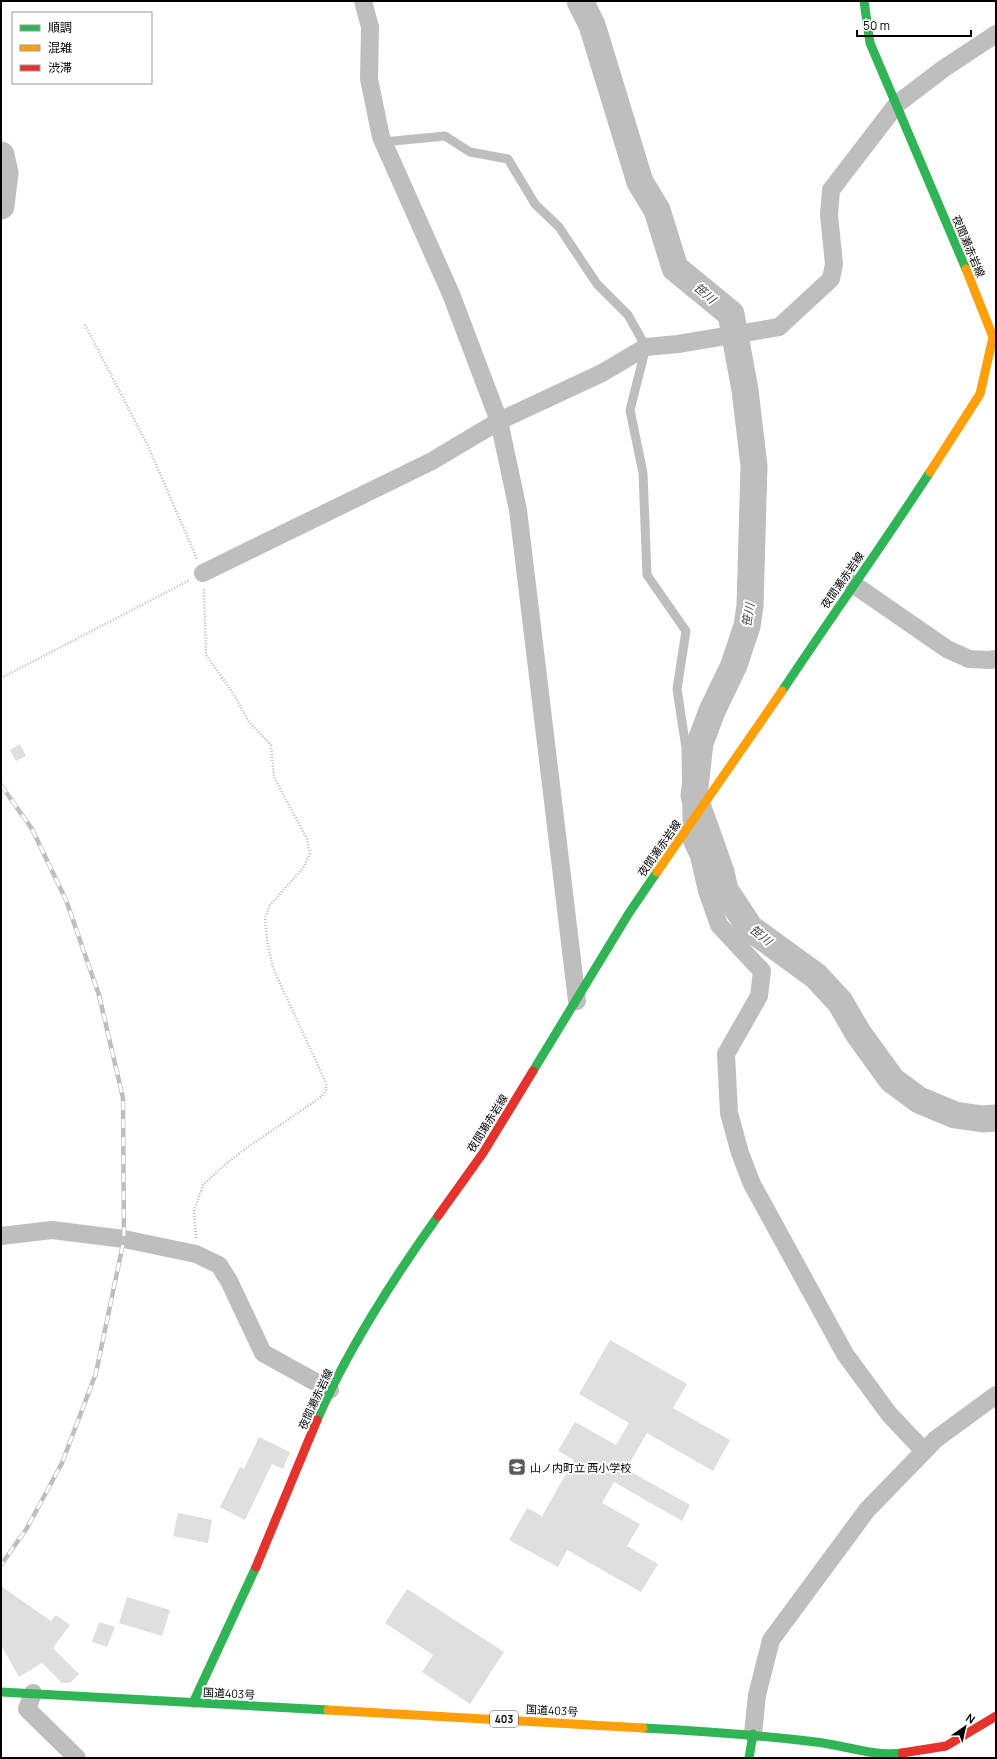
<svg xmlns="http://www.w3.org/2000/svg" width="997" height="1759" font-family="Manrope,'Noto Sans JP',sans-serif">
	<rect width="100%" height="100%" fill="#fff"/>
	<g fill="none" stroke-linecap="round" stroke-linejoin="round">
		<path stroke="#bebebe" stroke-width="27" d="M 580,1 L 592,25 L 640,182 L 657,210 L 675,268 L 731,314 L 745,390 L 754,466 L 750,606 L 747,626 L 734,665 L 712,711 L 700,743 L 694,796 L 721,872 L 725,890 L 750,928 L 816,976 L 840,1002 L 858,1033 L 892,1080 L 919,1100 L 955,1115 L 983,1119 L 996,1118
			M 1,155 L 5,173 L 1,206"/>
	</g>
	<path fill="#dfdfdf" d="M 20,744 L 26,756 L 16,761 L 10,750 Z
		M 610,1340 L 687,1384 L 673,1408 L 730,1440 L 713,1471 L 647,1433 L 626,1469 L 690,1505 L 682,1521 L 614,1482 L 602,1503 L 640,1524 L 627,1546 L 658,1564 L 641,1592 L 567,1550 L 558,1567 L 509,1540 L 527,1508 L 542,1516 L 574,1460 L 558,1451 L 575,1422 L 616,1445 L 629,1423 L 579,1394 Z
		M 259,1437 L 290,1452 L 283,1469 L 272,1464 L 245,1520 L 220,1507 L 240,1467 L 244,1469 Z
		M 178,1513 L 212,1520 L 208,1543 L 173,1536 Z
		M 1,1586 L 51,1621 L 56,1615 L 70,1625 L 53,1648 L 79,1674 L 70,1683 L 62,1683 L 42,1663 L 19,1677 L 1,1645 Z
		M 407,1589 L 504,1652 L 470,1704 L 422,1672 L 433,1655 L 385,1623 Z
		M 127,1597 L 170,1610 L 162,1636 L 119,1623 Z
		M 99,1622 L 115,1627 L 107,1647 L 92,1642 Z"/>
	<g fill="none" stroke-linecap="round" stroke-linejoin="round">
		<path stroke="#b9b9b9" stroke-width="2.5" stroke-dasharray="1 2" stroke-linecap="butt" d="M 85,325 L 148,446 L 197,559
			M 1,678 L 190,580
			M 196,1238 L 194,1211 L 203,1185 L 222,1167 L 245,1149 L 321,1097 L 326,1090 L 326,1083 L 273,968 L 267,940 L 265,918 L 270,905 L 303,868 L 310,854 L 307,839 L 274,777 L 271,745 L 249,722 L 233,693 L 206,655 L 204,589"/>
		<path stroke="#bebebe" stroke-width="9" d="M 383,142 L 445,136 L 470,152 L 508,159 L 535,204 L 559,227 L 597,284 L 628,315 L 646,347 L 630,410 L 643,473 L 647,575 L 686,631 L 677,689 L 686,748 L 687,822"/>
		<path stroke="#bebebe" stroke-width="18" d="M 363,1 L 370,27 L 369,79 L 381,137 L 451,294 L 499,421 L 518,510 L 577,1001
			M 203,573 L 432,461 L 499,421 L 602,373 L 646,347 L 678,344 L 779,327 L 831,279 L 834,264 L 829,215 L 831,190 L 897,104 L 943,69 L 996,34
			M 853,584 L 947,649 L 969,659 L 989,660 L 996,659
			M 687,830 L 699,856 L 707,891 L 719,925 L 762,971 L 759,996 L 726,1054 L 729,1113 L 740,1153 L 752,1184 L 845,1354 L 889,1414 L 923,1450
			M 1,1236 L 52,1230 L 124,1239 L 196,1254 L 219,1265 L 229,1281 L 263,1353 L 330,1390
			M 33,1693 L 27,1709 L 77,1758
			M 753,1734 L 757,1695 L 771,1640 L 867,1510 L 936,1439 L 996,1395"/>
		<path stroke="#30b455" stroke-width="9" d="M 864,1 L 870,43 L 966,269
			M 782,691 C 831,617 882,546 930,472
			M 533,1071 L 629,913 L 657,872
			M 317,1420 C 348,1348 393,1279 438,1216
			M 1,1692 L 328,1710
			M 193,1703 L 256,1567
			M 643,1728 C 701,1731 758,1735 816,1742 C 844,1745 874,1757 902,1753
			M 749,1758 L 753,1734"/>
		<path stroke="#ff9f0a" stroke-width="9" d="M 930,472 L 980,394 L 993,337 L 966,269
			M 657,872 L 782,691
			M 328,1710 L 643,1728"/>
		<path stroke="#e5322d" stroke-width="9" d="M 438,1216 L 483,1153 L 533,1071
			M 256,1567 L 317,1420
			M 902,1753 L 946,1746 L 996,1716"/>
		<defs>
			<path id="rail" d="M 1,785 L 32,829 L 66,900 L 99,995 L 123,1098 L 124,1239 L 96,1373 L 62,1463 L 27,1528 L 1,1565"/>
		</defs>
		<use href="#rail" stroke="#bebebe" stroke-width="4.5"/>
		<use href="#rail" stroke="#fff" stroke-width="3" stroke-dasharray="9" stroke-linecap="butt"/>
	</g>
	<defs>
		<symbol id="school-square" viewBox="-11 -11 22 22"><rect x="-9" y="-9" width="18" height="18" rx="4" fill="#595959" stroke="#fff"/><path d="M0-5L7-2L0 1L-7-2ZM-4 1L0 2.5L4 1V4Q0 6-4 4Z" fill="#fff"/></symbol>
	</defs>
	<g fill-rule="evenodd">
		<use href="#school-square" x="507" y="1457" width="20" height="20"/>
	</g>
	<g text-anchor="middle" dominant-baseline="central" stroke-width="4" stroke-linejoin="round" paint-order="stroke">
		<rect fill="#fff" stroke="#4c4c4c" stroke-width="1" x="490" y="1711" width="28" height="16" rx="3"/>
		<g font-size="10" font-weight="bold" fill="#000">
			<text x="504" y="1719">403</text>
		</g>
		<g font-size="11" fill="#000" stroke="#fff">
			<text transform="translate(969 246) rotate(67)">夜間瀬赤岩線</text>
			<text transform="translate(842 580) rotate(-55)">夜間瀬赤岩線</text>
			<text transform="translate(659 848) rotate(-55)">夜間瀬赤岩線</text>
			<text transform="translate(487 1123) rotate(-58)">夜間瀬赤岩線</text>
			<text transform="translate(315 1399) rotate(-65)">夜間瀬赤岩線</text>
			<text transform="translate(229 1693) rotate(3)">国道403号</text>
			<text transform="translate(552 1710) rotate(3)">国道403号</text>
		</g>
		<g font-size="11" fill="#000" stroke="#fff" text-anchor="start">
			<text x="530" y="1467">山ノ内町立 西小学校</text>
		</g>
		<g font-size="12" font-style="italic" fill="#434343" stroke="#fff">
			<text transform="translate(705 293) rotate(40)">笹川</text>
			<text transform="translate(748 615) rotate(-81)">笹川</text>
			<text transform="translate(761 935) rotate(39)">笹川</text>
		</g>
	</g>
	<rect width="997" height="1759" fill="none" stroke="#000000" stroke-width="4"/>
	<rect x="12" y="12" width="140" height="72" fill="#ffffff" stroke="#999999"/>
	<rect x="20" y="25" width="20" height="6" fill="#30b455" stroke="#999999"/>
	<text x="48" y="32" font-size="12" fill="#000000">順調</text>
	<rect x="20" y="45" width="20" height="6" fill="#ff9f0a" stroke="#999999"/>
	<text x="48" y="52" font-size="12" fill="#000000">混雑</text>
	<rect x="20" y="65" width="20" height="6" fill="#e5322d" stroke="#999999"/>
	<text x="48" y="72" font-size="12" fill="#000000">渋滞</text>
	<g transform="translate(965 1727) rotate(34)" stroke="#ffffff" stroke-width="3" paint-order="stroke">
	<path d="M0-3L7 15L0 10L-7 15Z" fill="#000000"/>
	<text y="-6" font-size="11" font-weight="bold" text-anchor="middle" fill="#000000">N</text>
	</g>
	<path d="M857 30v6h114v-6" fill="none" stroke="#000000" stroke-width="2"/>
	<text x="863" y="30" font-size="12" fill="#000000" stroke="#ffffff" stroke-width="3" paint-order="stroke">50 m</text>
</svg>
